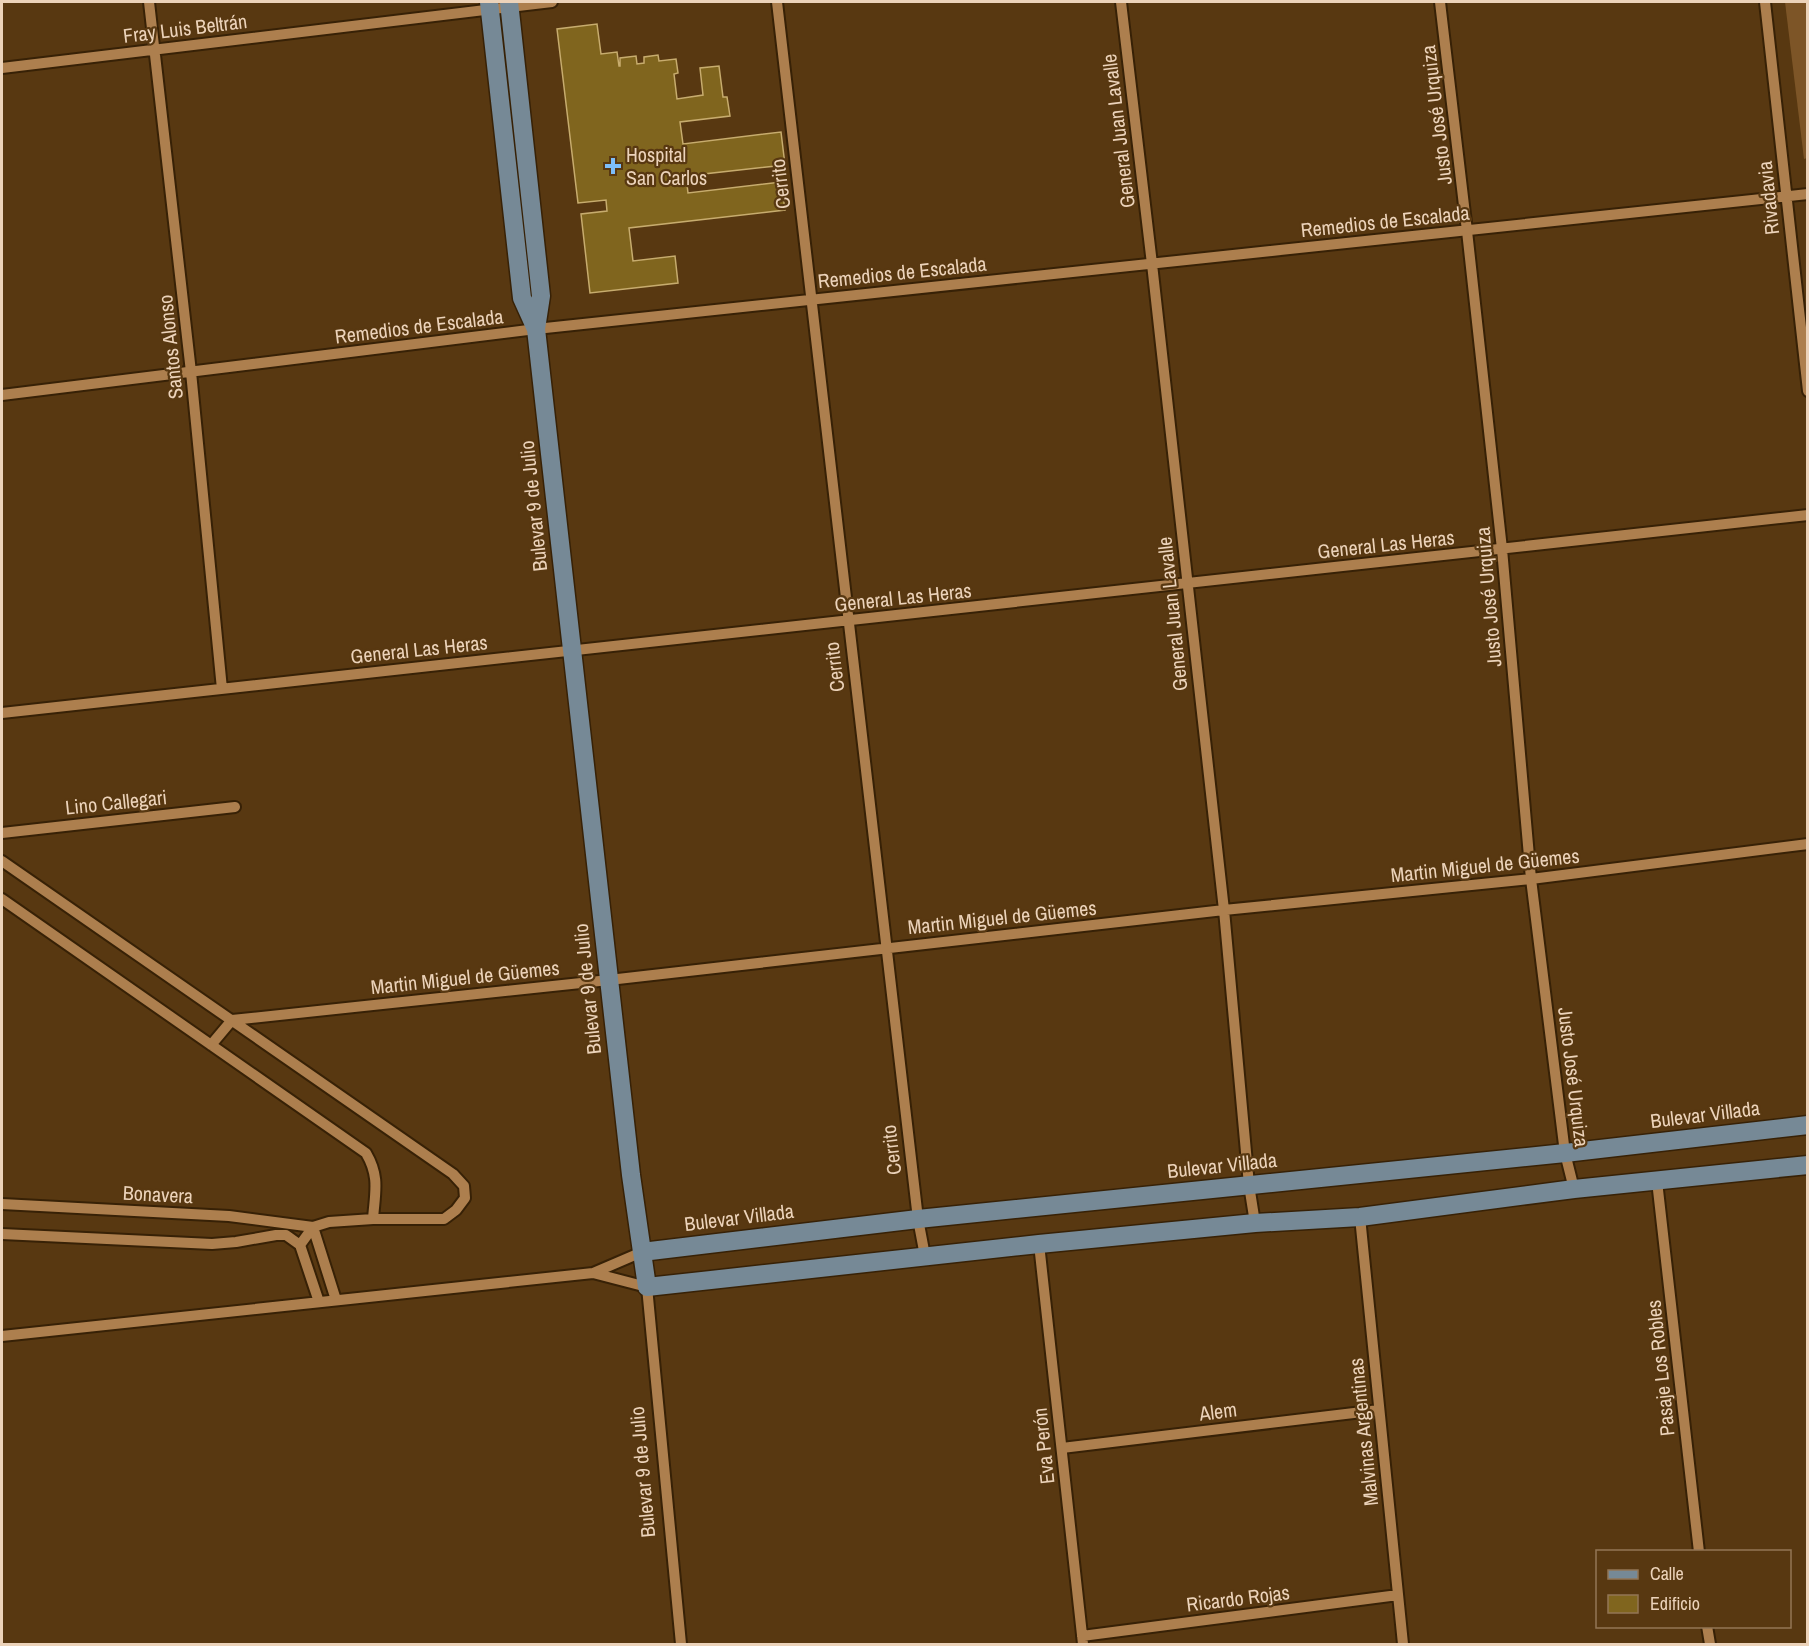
<svg xmlns="http://www.w3.org/2000/svg" width="1809" height="1646" font-family="'Archivo Narrow',sans-serif">
	<rect width="100%" height="100%" fill="#583811"/>
	<path fill="#7d5527" d="M 1785,2 L 1807,2 L 1807,158 L 1804,159 Z"/>
	<path fill="#80651e" stroke="#c7ac6e" stroke-width="1.5" d="M 597,24 L 601,54 L 617,52 L 619,66 L 620,66 L 620,58 L 636,56 L 637,64 L 644,63 L 644,57 L 658,55 L 659,61 L 676,59 L 678,73 L 674,74 L 677,99 L 703,95 L 700,68 L 719,66 L 723,97 L 727,97 L 730,116 L 680,122 L 683,144 L 781,132 L 785,165 L 686,176 L 688,193 L 781,182 L 785,210 L 629,228 L 633,261 L 675,256 L 678,283 L 590,293 L 581,214 L 607,211 L 606,200 L 578,203 L 557,29 Z"/>
	<g fill="none" stroke-linecap="round" stroke-linejoin="round">
		<defs>
			<path id="minor" d="M 149,2 L 191,372 L 222,689
				M 777,2 C 825,407 868,813 918,1219 L 925,1256
				M 1121,2 L 1152,264 L 1224,910 L 1249,1185 L 1255,1223
				M 1440,2 L 1467,231 L 1502,549 L 1531,879 L 1565,1153 L 1574,1189
				M 1765,2 L 1808,391
				M 2,68 L 552,2
				M 2,395 L 536,329 L 1808,194
				M 2,713 L 1808,515
				M 2,833 L 235,807
				M 2,861 L 453,1174 L 464,1186 L 465,1198 L 456,1210 L 444,1219 L 373,1219 L 329,1222 L 313,1227 L 300,1245
				M 2,899 L 366,1153 C 380,1177 375,1192 373,1219
				M 211,1045 L 232,1020 L 609,980 L 1224,910 L 1531,879 L 1808,844
				M 1657,1181 L 1699,1552
				M 2,1204 L 229,1216 L 313,1227 L 336,1300
				M 1360,1217 L 1403,1644
				M 2,1234 L 212,1244 L 236,1242 L 276,1235 L 286,1235 L 300,1245 L 319,1302
				M 1039,1244 L 1083,1644
				M 593,1273 L 647,1287 L 681,1644
				M 2,1336 L 593,1273 L 642,1252
				M 1062,1448 L 1379,1410
				M 1707,1626 L 1710,1644
				M 1082,1636 L 1398,1595"/>
			<path id="major" d="M 489,2 L 522,298 L 536,329
				M 509,2 L 541,296 L 536,329 L 631,1175 L 647,1287 L 1039,1244 L 1255,1223 L 1360,1217 L 1574,1189 L 1808,1165
				M 642,1252 L 918,1219 L 1565,1153 L 1808,1125"/>
		</defs>
		<use href="#minor" stroke="#372106" stroke-width="14"/>
		<use href="#major" stroke="#372106" stroke-width="21"/>
		<use href="#minor" stroke="#ad7f4e" stroke-width="10"/>
		<use href="#major" stroke="#768996" stroke-width="18"/>
	</g>
	<path fill="#7dbef9" stroke="#583811" stroke-width="2" d="M610 157h6v6h6v6h-6v6h-6v-6h-6v-6h6z"/>
	<g text-anchor="middle" dominant-baseline="central" stroke-width="4.5" stroke-linejoin="round" paint-order="stroke">
		<g font-size="20" fill="#ecd3ba" stroke="#583811">
			<text transform="translate(185 28) rotate(-7)">Fray Luis Beltrán</text>
			<text transform="translate(1436 115) rotate(-97)">Justo José Urquiza</text>
			<text transform="translate(1118 131) rotate(-97)">General Juan Lavalle</text>
			<text transform="translate(780 184) rotate(-97)">Cerrito</text>
			<text transform="translate(1768 198) rotate(-96)">Rivadavia</text>
			<text transform="translate(1385 221) rotate(-6)">Remedios de Escalada</text>
			<text transform="translate(902 272) rotate(-6)">Remedios de Escalada</text>
			<text transform="translate(419 326) rotate(-7)">Remedios de Escalada</text>
			<text transform="translate(170 347) rotate(-96)">Santos Alonso</text>
			<text transform="translate(533 506) rotate(-96)">Bulevar 9 de Julio</text>
			<text transform="translate(1386 544) rotate(-6)">General Las Heras</text>
			<text transform="translate(903 597) rotate(-6)">General Las Heras</text>
			<text transform="translate(1488 597) rotate(-95)">Justo José Urquiza</text>
			<text transform="translate(1172 614) rotate(-96)">General Juan Lavalle</text>
			<text transform="translate(419 649) rotate(-6)">General Las Heras</text>
			<text transform="translate(834 667) rotate(-97)">Cerrito</text>
			<text transform="translate(116 802) rotate(-6)">Lino Callegari</text>
			<text transform="translate(1485 865) rotate(-6)">Martin Miguel de Güemes</text>
			<text transform="translate(1002 917) rotate(-6)">Martin Miguel de Güemes</text>
			<text transform="translate(465 977) rotate(-6)">Martin Miguel de Güemes</text>
			<text transform="translate(587 989) rotate(-96)">Bulevar 9 de Julio</text>
			<text transform="translate(1574 1077) rotate(83)">Justo José Urquiza</text>
			<text transform="translate(1705 1114) rotate(-7)">Bulevar Villada</text>
			<text transform="translate(891 1150) rotate(-97)">Cerrito</text>
			<text transform="translate(1222 1165) rotate(-6)">Bulevar Villada</text>
			<text transform="translate(158 1194) rotate(3)">Bonavera</text>
			<text transform="translate(739 1217) rotate(-7)">Bulevar Villada</text>
			<text transform="translate(1660 1368) rotate(-96)">Pasaje Los Robles</text>
			<text transform="translate(1218 1411) rotate(-7)">Alem</text>
			<text transform="translate(1363 1432) rotate(-96)">Malvinas Argentinas</text>
			<text transform="translate(1043 1446) rotate(-96)">Eva Perón</text>
			<text transform="translate(642 1472) rotate(-95)">Bulevar 9 de Julio</text>
			<text transform="translate(1238 1598) rotate(-7)">Ricardo Rojas</text>
		</g>
		<g font-size="20" fill="#ecd3ba" stroke="#583811" text-anchor="start">
			<text x="626" y="154">Hospital<tspan x="626" dy="23">San Carlos</tspan></text>
		</g>
	</g>
	<rect width="1809" height="1646" fill="none" stroke="#ecd3ba" stroke-width="6"/>
	<rect x="1596" y="1550" width="195" height="78" fill="#583811" stroke="#937655" stroke-width="1.5"/>
	<rect x="1608" y="1570" width="30" height="9" fill="#768996" stroke="#937655" stroke-width="1.5"/>
	<text x="1650" y="1580" font-size="18" fill="#ecd3ba">Calle</text>
	<rect x="1608" y="1595" width="30" height="18" fill="#80651e" stroke="#937655" stroke-width="1.5"/>
	<text x="1650" y="1610" font-size="18" fill="#ecd3ba">Edificio</text>
</svg>
